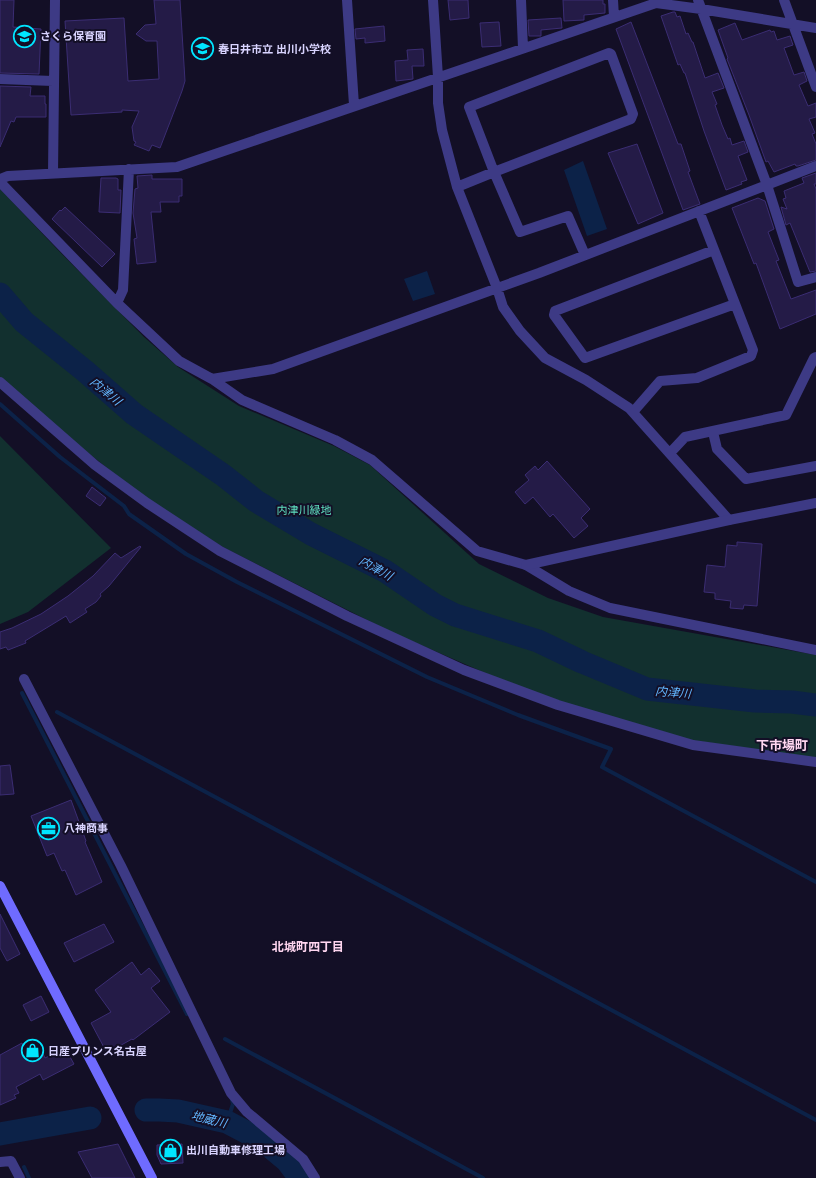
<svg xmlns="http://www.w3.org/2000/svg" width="816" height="1178" font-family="Montserrat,'Noto Sans JP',sans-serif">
	<rect width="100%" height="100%" fill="#130f26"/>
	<path fill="#12302f" d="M 0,189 L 57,249 L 144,337 L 178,367 L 239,406 L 334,446 L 370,465 L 479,564 L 548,598 L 603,617 L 816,655 L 816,758 L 683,739 L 570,705 L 497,678 L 391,632 L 223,547 L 149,501 L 63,433 L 0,377 Z
		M 0,436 L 111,548 L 28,612 L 0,624 Z"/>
	<path fill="#0c2248" d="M 583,161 L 607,229 L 587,236 L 564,170 Z
		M 427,271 L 435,294 L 413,301 L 404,279 Z"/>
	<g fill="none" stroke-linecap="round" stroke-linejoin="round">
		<path stroke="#0c2248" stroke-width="4" d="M 0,404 L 60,457 L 124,506 L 129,514 L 186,554 L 237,582 L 427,677 L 518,715 L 611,749 L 602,767 L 816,882
			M 22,693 L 187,1014
			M 57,712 L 816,1120
			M 225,1039 L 483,1178
			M 227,1122 L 233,1104 L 232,1100
			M 24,1167 L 29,1178"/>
		<path stroke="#0c2248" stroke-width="23" d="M 0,294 L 24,322 L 85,371 L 134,414 L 223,475 L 256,501 L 311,534 L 385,571 L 435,605 L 455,615 L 538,641 L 582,662 L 647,689 L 755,701 L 792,702 L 816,705
			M 146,1110 L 159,1110 L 178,1111 L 227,1122 L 263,1141 L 287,1161 L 300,1178
			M 0,1134 L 90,1118"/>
	</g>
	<path fill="#241b47" stroke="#3b2d73" d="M 0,0 L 14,0 L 13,27 L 41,29 L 39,74 L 0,73 Z
		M 154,0 L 180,0 L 185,81 L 182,91 L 160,148 L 152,145 L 149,151 L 134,145 L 136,142 L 134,141 L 132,127 L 139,111 L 122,110 L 122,112 L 71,115 L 65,21 L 124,18 L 128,81 L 159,79 L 157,41 L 146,41 L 136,34 L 145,25 L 156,24 Z
		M 448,0 L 468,0 L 469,18 L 450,20 Z
		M 563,0 L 603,0 L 603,4 L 605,4 L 605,13 L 584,15 L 584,20 L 564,21 Z
		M 673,12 L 675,12 L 677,17 L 680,16 L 686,34 L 688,33 L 692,42 L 693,42 L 705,78 L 718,73 L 724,88 L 712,92 L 717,104 L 715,105 L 722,125 L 728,139 L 730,138 L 732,145 L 744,141 L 748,152 L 738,156 L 747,180 L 741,182 L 742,184 L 726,190 L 704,131 L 685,73 L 684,73 L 680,64 L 678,65 L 661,16 Z
		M 561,18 L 562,28 L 541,30 L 541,36 L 529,36 L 528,20 Z
		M 499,22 L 501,46 L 482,47 L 480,23 Z
		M 631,22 L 678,144 L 681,144 L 690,171 L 688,172 L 700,204 L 683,210 L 616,29 Z
		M 735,23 L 742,40 L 770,30 L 771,32 L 774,31 L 777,40 L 790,36 L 793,45 L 784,48 L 794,75 L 804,72 L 807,81 L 799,85 L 808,106 L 816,103 L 816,117 L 809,119 L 815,133 L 812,134 L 816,144 L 816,160 L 798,166 L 796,166 L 795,164 L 774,172 L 768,161 L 766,162 L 749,115 L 727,59 L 728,58 L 718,30 Z
		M 384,26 L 385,41 L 365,43 L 365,38 L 356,39 L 355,29 Z
		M 423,49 L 424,66 L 412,66 L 413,79 L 396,81 L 395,61 L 408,60 L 407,50 Z
		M 0,86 L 31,87 L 30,96 L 45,96 L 45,104 L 46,104 L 46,117 L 16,117 L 14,122 L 11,121 L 0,147 Z
		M 637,144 L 663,213 L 638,224 L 608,153 Z
		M 816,173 L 816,184 L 814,184 L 816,189 L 816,271 L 810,272 L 790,223 L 786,225 L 781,207 L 787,209 L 783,199 L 786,198 L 784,191 L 804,183 L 802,178 Z
		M 152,175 L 152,179 L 182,179 L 182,196 L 179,196 L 179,202 L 160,202 L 161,212 L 151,212 L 156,262 L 137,264 L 134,239 L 137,238 L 133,213 L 135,189 L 138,188 L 137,176 Z
		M 101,178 L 116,178 L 118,179 L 118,190 L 121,190 L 120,213 L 99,212 Z
		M 758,198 L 765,201 L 774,229 L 768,232 L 779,260 L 776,261 L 791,299 L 816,290 L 816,314 L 780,329 L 756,263 L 754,264 L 732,208 Z
		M 65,207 L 115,254 L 102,267 L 52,219 L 60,210 L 61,211 Z
		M 547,461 L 590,509 L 581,518 L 588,526 L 574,538 L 553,514 L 550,517 L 533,497 L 525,504 L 515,492 L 529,480 L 525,475 L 535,466 L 538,470 Z
		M 92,487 L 106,498 L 100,506 L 86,496 Z
		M 737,542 L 762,544 L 757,606 L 744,605 L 743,609 L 730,608 L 731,601 L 715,599 L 715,593 L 704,592 L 707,565 L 725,567 L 727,545 L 737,546 Z
		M 140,546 L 141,547 L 109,586 L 100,594 L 101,596 L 96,602 L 85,609 L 87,612 L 70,623 L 66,616 L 25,641 L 26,643 L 8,650 L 6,647 L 0,649 L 0,632 L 12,628 L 41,614 L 68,596 L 93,576 L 115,553 L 121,558 Z
		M 10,765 L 14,794 L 0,795 L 0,766 Z
		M 71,800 L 86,841 L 85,842 L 102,882 L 76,895 L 65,870 L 62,871 L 54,853 L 47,856 L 31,816 Z
		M 0,914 L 20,954 L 7,961 L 0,948 Z
		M 104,924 L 114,942 L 74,962 L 64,943 Z
		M 132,962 L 141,975 L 149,968 L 160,981 L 151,988 L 170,1012 L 133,1040 L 132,1039 L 107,1053 L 91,1023 L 111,1012 L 95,990 Z
		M 41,996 L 49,1012 L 31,1021 L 23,1005 Z
		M 37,1041 L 45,1058 L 65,1048 L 74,1064 L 43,1080 L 40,1074 L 16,1087 L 19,1093 L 14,1095 L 16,1098 L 0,1105 L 0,1055 L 22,1043 L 24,1048 Z
		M 118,1144 L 135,1178 L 92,1178 L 78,1152 Z
		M 182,1144 L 183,1163 L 161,1164 L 157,1155 L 157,1145 Z"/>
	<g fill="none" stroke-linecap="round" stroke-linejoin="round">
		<path stroke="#3d3a85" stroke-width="10" d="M 347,0 L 354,105
			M 433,0 L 438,77 L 438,103 L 442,130 L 457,187 L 497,288 L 503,307 L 520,331 L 545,358 L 586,380 L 629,408 L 729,520
			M 521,0 L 523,48
			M 613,0 L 614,17
			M 698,0 L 767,185 L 798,282 L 816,277
			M 784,0 L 816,87
			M 0,79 L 53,81
			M 53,173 L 55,0
			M 0,179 L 8,176 L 177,167 L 656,3 L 701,9 L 816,28
			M 0,182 L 117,303 L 179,361 L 212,379 L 242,400 L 335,440 L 372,460 L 477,551 L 526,565 L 569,591 L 610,608 L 816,650
			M 457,187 L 494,172 L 469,107 L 609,53 L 611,54 L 633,114 L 631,119 L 494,172 L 520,232 L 568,216 L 585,255
			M 714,250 L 555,311 L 554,315 L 585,358 L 735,304
			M 117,303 L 123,290 L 129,169
			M 212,379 L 273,369 L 539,273 L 816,166
			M 0,382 L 95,465 L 147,503 L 220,551 L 347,616 L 464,670 L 558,705 L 693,745 L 816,762
			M 633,412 L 660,381 L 697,378 L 751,356 L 753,350 L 699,211
			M 713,432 L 717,449 L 746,479 L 816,466
			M 670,453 L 685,437 L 786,415 L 814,358 L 816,357
			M 24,679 L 121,866 L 231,1093 L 247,1112 L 303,1159 L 315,1178
			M 0,1162 L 11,1161 L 20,1178"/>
		<path stroke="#3d3a85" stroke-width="10" d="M 526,565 L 729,520 L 816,503"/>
		<path stroke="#6f6bff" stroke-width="10" d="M 0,886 L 152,1178"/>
	</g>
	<defs>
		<symbol id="school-ring" viewBox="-11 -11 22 22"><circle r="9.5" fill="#130f26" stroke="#00e5ff" stroke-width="1.5"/><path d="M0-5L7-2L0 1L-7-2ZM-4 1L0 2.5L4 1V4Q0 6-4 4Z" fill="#00e5ff"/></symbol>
		<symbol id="office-ring" viewBox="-11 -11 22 22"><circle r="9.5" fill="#130f26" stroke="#00e5ff" stroke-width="1.5"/><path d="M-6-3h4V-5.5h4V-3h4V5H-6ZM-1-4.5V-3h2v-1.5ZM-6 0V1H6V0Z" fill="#00e5ff"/></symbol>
		<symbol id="shop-ring" viewBox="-11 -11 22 22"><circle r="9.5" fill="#130f26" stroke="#00e5ff" stroke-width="1.5"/><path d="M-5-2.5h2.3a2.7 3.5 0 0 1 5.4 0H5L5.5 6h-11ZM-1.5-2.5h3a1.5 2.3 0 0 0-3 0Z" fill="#00e5ff"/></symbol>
	</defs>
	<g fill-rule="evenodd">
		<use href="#school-ring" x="12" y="24" width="25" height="25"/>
		<use href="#school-ring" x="190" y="36" width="25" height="25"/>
		<use href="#office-ring" x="36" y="816" width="25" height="25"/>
		<use href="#shop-ring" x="20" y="1038" width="25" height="25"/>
		<use href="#shop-ring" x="158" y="1138" width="25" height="25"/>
	</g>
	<g text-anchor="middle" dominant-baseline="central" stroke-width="4" stroke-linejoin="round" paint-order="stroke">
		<g font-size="11" font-weight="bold" fill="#d9d4ff" stroke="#130f26" text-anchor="start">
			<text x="40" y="36">さくら保育園</text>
			<text x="218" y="49">春日井市立 出川小学校</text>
			<text x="64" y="828">八神商事</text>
			<text x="48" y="1051">日産プリンス名古屋</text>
			<text x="186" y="1150">出川自動車修理工場</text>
		</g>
		<g font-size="11" fill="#5fe0c0" stroke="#130f26">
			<text x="304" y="510">内津川緑地</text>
		</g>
		<g font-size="12" font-style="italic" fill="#62b6ff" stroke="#130f26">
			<text transform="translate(106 391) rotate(40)">内津川</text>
			<text transform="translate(376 568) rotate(29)">内津川</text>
			<text transform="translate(673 692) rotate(5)">内津川</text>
			<text transform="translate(209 1119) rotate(14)">地蔵川</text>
		</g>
		<g font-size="12" font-weight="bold" fill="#ffd6f0" stroke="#130f26">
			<text x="308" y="946">北城町四丁目</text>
		</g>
		<g font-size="13" font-weight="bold" fill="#ffd6f0" stroke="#130f26">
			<text x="782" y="745">下市場町</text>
		</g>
	</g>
</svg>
